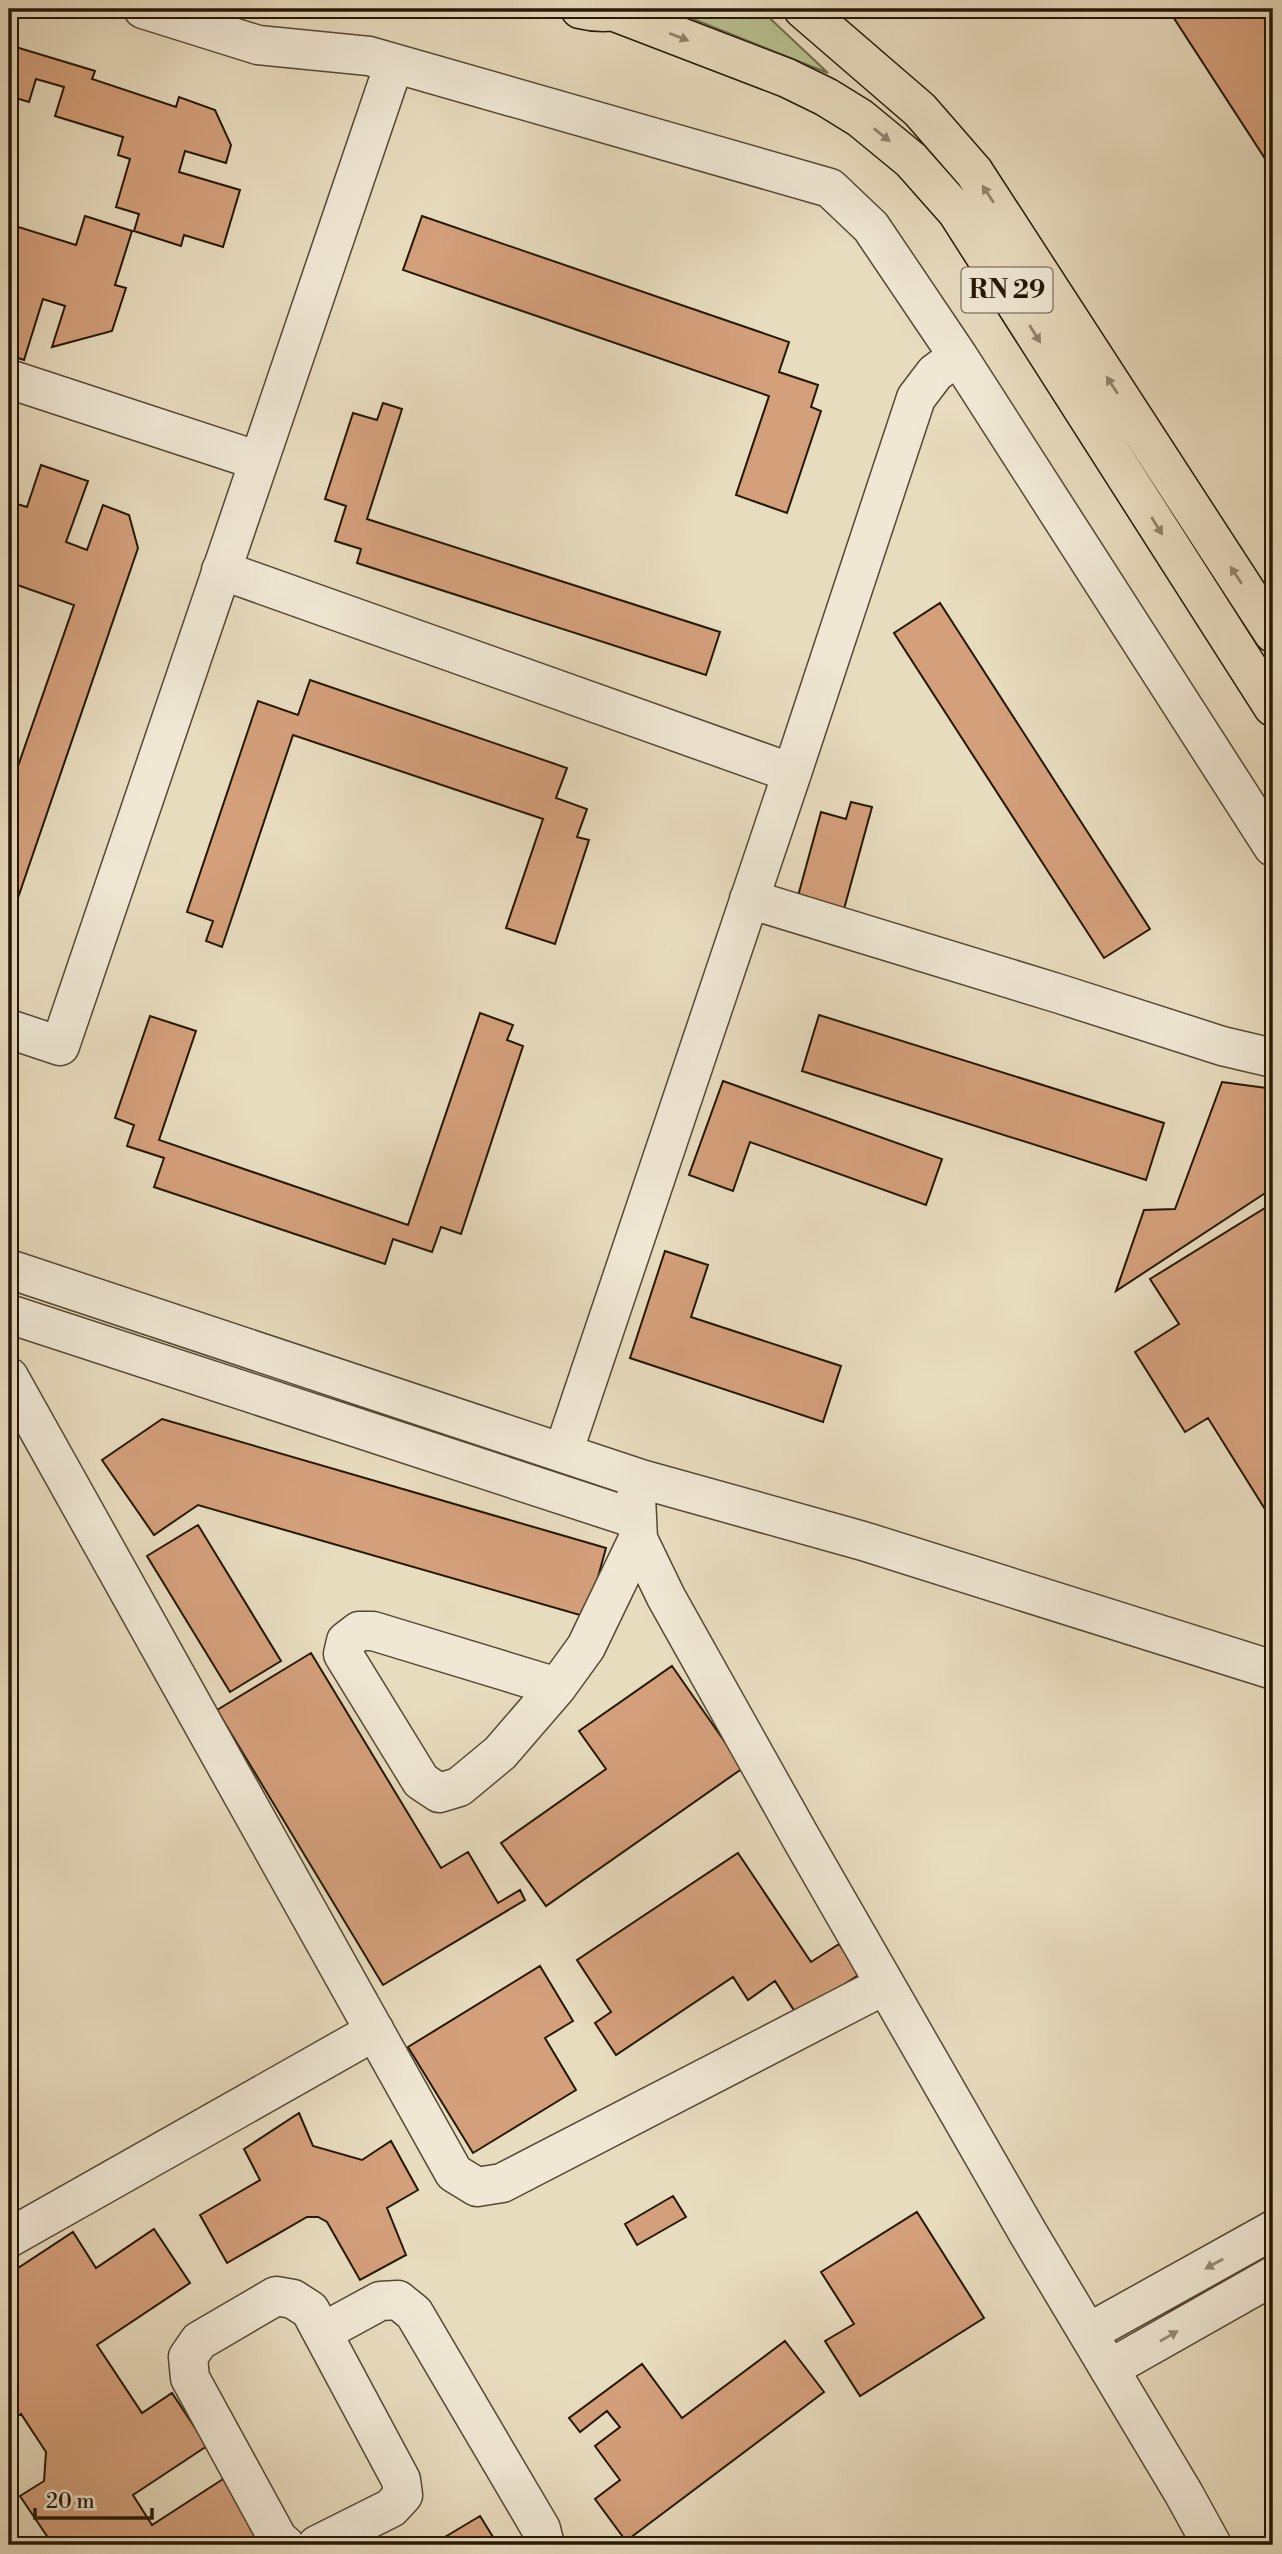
<svg xmlns="http://www.w3.org/2000/svg" width="1282" height="2554" font-family="'Libre Bodoni',serif">
	<rect width="100%" height="100%" fill="#e8dcbf"/>
	<filter id="stains"><feTurbulence type="fractalNoise" baseFrequency=".00286" numOctaves="4"/><feColorMatrix values="0 0 0 0 .2 0 0 0 0 .09 0 0 0 0 .02 0 0 0 .5 -.17"/></filter>
	<radialGradient id="worn" r=".72"><stop offset=".6" stop-color="#630" stop-opacity="0"/><stop offset="1" stop-color="#630" stop-opacity=".3"/></radialGradient>
	<path fill="#b8c090" stroke="#6e6c4a" stroke-width="2" d="M 681,9 L 760,9 L 828,73 L 678,13 Z"/>
	<path fill="#d4a07c" stroke="#241704" stroke-width="2" d="M 1168,9 L 1273,9 L 1273,171 Z
		M 9,45 L 95,71 L 92,79 L 176,107 L 179,97 L 215,110 L 231,145 L 226,163 L 185,151 L 179,172 L 240,190 L 223,247 L 184,235 L 181,246 L 134,231 L 139,214 L 116,207 L 130,159 L 118,155 L 123,137 L 55,116 L 64,87 L 36,79 L 29,102 L 9,96 Z
		M 85,216 L 132,231 L 115,285 L 126,288 L 112,331 L 52,347 L 65,306 L 43,299 L 24,360 L 9,355 L 9,224 L 76,245 Z
		M 422,216 L 789,342 L 779,372 L 818,385 L 811,407 L 821,411 L 787,513 L 736,495 L 769,396 L 403,270 Z
		M 383,403 L 402,409 L 367,519 L 720,632 L 706,675 L 357,563 L 361,549 L 335,541 L 346,506 L 325,499 L 353,413 L 377,420 Z
		M 41,465 L 88,481 L 66,542 L 87,550 L 103,505 L 129,515 L 138,548 L 9,924 L 9,792 L 74,605 L 9,582 L 9,526 L 17,504 L 27,507 Z
		M 940,603 L 1150,929 L 1104,958 L 894,633 Z
		M 310,680 L 567,768 L 556,798 L 587,809 L 577,837 L 589,840 L 555,944 L 506,928 L 543,819 L 293,735 L 222,947 L 206,941 L 213,921 L 187,912 L 258,701 L 298,715 Z
		M 851,802 L 872,807 L 844,909 L 798,896 L 821,812 L 846,819 Z
		M 480,1013 L 513,1025 L 507,1040 L 523,1046 L 461,1234 L 441,1227 L 432,1252 L 393,1239 L 385,1264 L 154,1187 L 164,1158 L 127,1146 L 134,1125 L 115,1118 L 150,1016 L 196,1031 L 159,1140 L 408,1225 Z
		M 819,1015 L 1164,1123 L 1146,1180 L 802,1071 Z
		M 723,1081 L 942,1159 L 926,1205 L 750,1142 L 733,1191 L 689,1175 Z
		M 1222,1082 L 1273,1089 L 1273,1188 L 1116,1291 L 1144,1210 L 1175,1209 Z
		M 1273,1203 L 1273,1522 L 1208,1418 L 1185,1432 L 1135,1352 L 1179,1324 L 1150,1279 Z
		M 665,1251 L 708,1265 L 691,1317 L 841,1366 L 823,1422 L 630,1358 Z
		M 162,1419 L 606,1548 L 587,1617 L 198,1505 L 154,1535 L 102,1460 Z
		M 198,1525 L 281,1661 L 230,1692 L 147,1556 Z
		M 311,1653 L 441,1868 L 468,1852 L 498,1903 L 520,1890 L 525,1900 L 383,1985 L 217,1710 Z
		M 672,1666 L 743,1768 L 546,1906 L 501,1843 L 606,1769 L 579,1731 Z
		M 738,1853 L 811,1962 L 839,1944 L 860,1974 L 797,2015 L 775,1981 L 748,2000 L 733,1977 L 616,2055 L 595,2023 L 611,2012 L 577,1960 Z
		M 540,1966 L 573,2021 L 545,2038 L 576,2090 L 473,2153 L 408,2047 Z
		M 299,2113 L 313,2146 L 362,2160 L 391,2141 L 418,2190 L 387,2208 L 406,2255 L 360,2280 L 327,2222 L 318,2217 L 307,2217 L 227,2263 L 200,2215 L 260,2180 L 244,2149 Z
		M 673,2196 L 686,2217 L 637,2245 L 625,2224 Z
		M 917,2212 L 984,2318 L 860,2396 L 825,2341 L 854,2324 L 821,2272 Z
		M 154,2229 L 190,2283 L 97,2345 L 142,2413 L 172,2393 L 207,2446 L 133,2495 L 152,2525 L 223,2479 L 262,2537 L 250,2545 L 53,2545 L 20,2496 L 44,2481 L 46,2452 L 21,2414 L 9,2422 L 9,2274 L 73,2232 L 96,2268 Z
		M 785,2341 L 824,2392 L 626,2541 L 595,2499 L 620,2480 L 595,2446 L 620,2427 L 607,2411 L 580,2432 L 569,2418 L 642,2364 L 682,2418 Z
		M 480,2516 L 498,2545 L 451,2545 L 445,2537 Z"/>
	<g fill="none" stroke-linecap="round" stroke-linejoin="round">
		<defs>
			<path id="minor" d="M 143,9 L 258,45 L 369,56 L 830,188 L 871,227 L 958,356 L 1273,847
				M 9,379 L 259,461
				M 221,570 L 792,773 L 563,1453
				M 792,773 L 916,398 L 935,373 L 958,356
				M 749,899 L 1060,994 L 1222,1046 L 1273,1058
				M 9,1029 L 60,1046 L 394,64
				M 9,1269 L 641,1479
				M 9,1314 L 636,1519
				M 9,1377 L 454,2173 L 477,2187 L 502,2183 L 885,1985
				M 557,1687 L 373,1631 L 359,1631 L 346,1641 L 343,1654 L 421,1781 L 439,1793 L 459,1787 L 500,1753 L 557,1687 L 586,1647 L 638,1539
				M 9,2238 L 375,2031
				M 323,2332 L 380,2301 L 398,2300 L 414,2313 L 541,2529 L 545,2545
				M 1088,2333 L 1273,2230
				M 1109,2369 L 1273,2276
				M 285,2545 L 278,2539 L 190,2378 L 188,2357 L 199,2341 L 276,2296 L 293,2299 L 310,2310 L 401,2480 L 403,2495 L 391,2508 L 317,2545
				M 1212,2545 L 1184,2494 L 1028,2233 L 801,1838 L 666,1597 L 638,1539 L 636,1497 L 641,1479 L 863,1541 L 1273,1670"/>
			<path id="major" d="M 580,9 C 596,13 611,13 627,9
				M 803,9 L 920,110 L 974,172 L 1273,633
				M 615,12 L 787,78 L 826,97 L 860,118 L 911,160 L 957,212 L 1273,707"/>
		</defs>
		<use href="#minor" stroke="#554833" stroke-width="41"/>
		<use href="#major" stroke="#241704" stroke-width="41"/>
		<use href="#minor" stroke="#f0e8d5" stroke-width="38"/>
		<use href="#major" stroke="#e8dcbf" stroke-width="38"/>
	</g>
	<defs><path id="oneway-solid" d="M-6-.8H1V-3.2L6.5 0L1 3.2V.8H-6Z" transform="scale(1.75)"/></defs>
	<g fill="#90836b">
		<use href="#oneway-solid" transform="translate(679 37) rotate(21)"/>
		<use href="#oneway-solid" transform="translate(882 135) rotate(39)"/>
		<use href="#oneway-solid" transform="translate(988 194) rotate(-123)"/>
		<use href="#oneway-solid" transform="translate(1035 334) rotate(58)"/>
		<use href="#oneway-solid" transform="translate(1112 385) rotate(-123)"/>
		<use href="#oneway-solid" transform="translate(1157 526) rotate(58)"/>
		<use href="#oneway-solid" transform="translate(1236 575) rotate(-123)"/>
	</g>
	<g fill="#948a77">
		<use href="#oneway-solid" transform="translate(1214 2264) rotate(151)"/>
		<use href="#oneway-solid" transform="translate(1169 2336) rotate(-30)"/>
	</g>
	<g text-anchor="middle" dominant-baseline="central" stroke-width="6" stroke-linejoin="round" paint-order="stroke">
		<rect fill="#f0e8d5" stroke="#615643" stroke-width="2" x="961.5" y="267.5" width="91" height="45" rx="5"/>
		<g font-size="26" font-weight="bold" fill="#241704">
			<text x="1007" y="290">RN 29</text>
		</g>
	</g>
	<rect width="1282" height="2554" fill="none" stroke="#e8dcbf" stroke-width="35"/>
	<rect x="10" y="10" width="1261" height="2533" fill="none" stroke="#241704" stroke-width="3.5"/>
	<rect x="18" y="18" width="1247" height="2519" fill="none" stroke="#241704" stroke-width="2"/>
	<path d="M35 2508v10h117v-10" fill="none" stroke="#241704" stroke-width="3.5"/>
	<text x="46" y="2508" font-size="21" fill="#241704" stroke="#f0e8d5" stroke-width="5" paint-order="stroke">20 m</text>
	<rect width="100%" height="100%" filter="url(#stains)"/>
	<rect width="100%" height="100%" fill="url(#worn)"/>
</svg>
